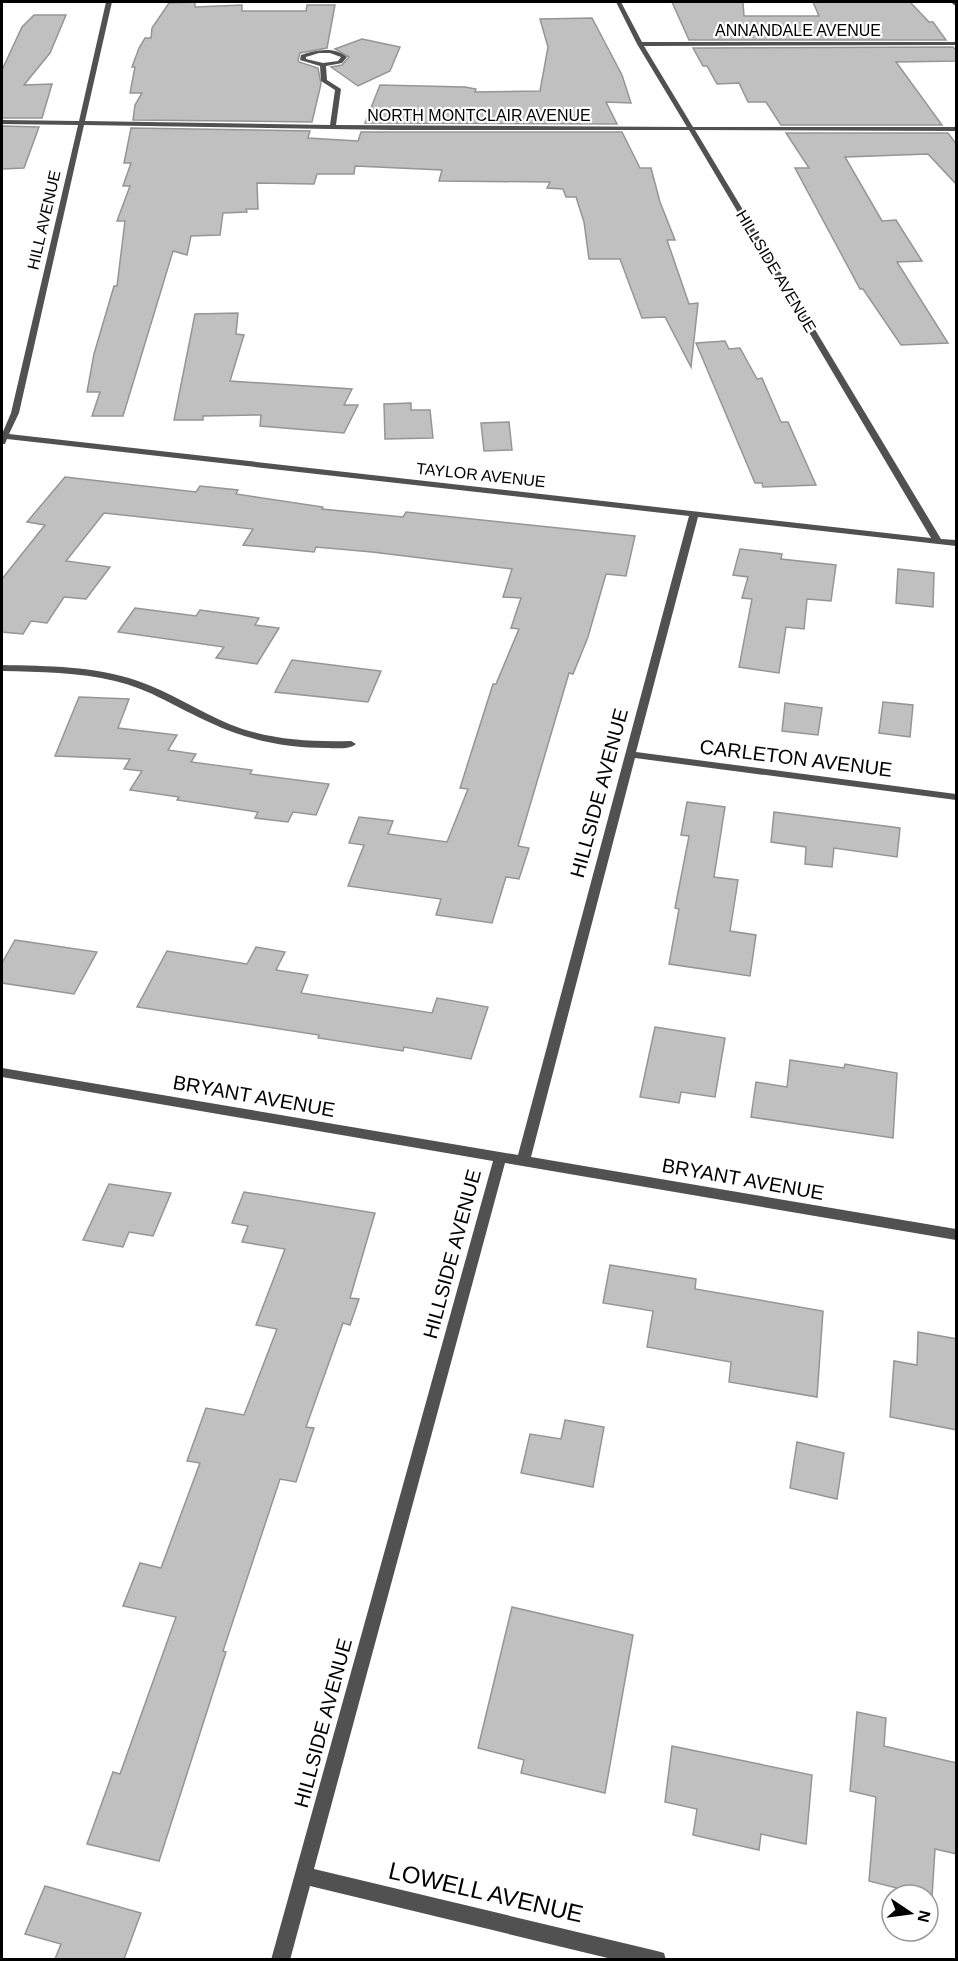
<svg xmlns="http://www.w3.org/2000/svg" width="958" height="1961" font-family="Helvetica,sans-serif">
	<rect width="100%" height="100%" fill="#fff"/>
	<path fill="#c0c0c0" stroke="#959595" stroke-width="1.5" d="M 195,2 L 195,7 L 242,5 L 242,11 L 306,11 L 307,5 L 335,5 L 327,48 L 300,53 L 298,60 L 299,62 L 318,68 L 321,84 L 312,122 L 133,120 L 135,105 L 142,93 L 130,93 L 135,67 L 132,67 L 139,48 L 145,38 L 151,38 L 152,28 L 169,3 Z
		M 672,2 L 743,2 L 744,16 L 819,16 L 813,2 L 910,2 L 929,22 L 933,22 L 946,40 L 689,40 Z
		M 34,15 L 66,15 L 50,53 L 24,85 L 52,84 L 42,118 L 2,118 L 2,70 L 22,27 Z
		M 592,18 L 622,75 L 631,103 L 606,102 L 617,124 L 365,123 L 380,85 L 465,87 L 476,89 L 475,92 L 540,91 L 548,47 L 540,19 Z
		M 362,39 L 400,47 L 390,71 L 358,86 L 331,67 L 342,65 L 349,57 L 335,49 Z
		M 953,47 L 957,51 L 957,61 L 896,62 L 942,125 L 781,125 L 766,102 L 748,102 L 739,83 L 717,84 L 707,66 L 703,66 L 693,48 Z
		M 2,126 L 39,127 L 24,168 L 2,169 Z
		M 131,128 L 310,131 L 308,138 L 358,141 L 361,132 L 622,132 L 640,168 L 651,168 L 660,202 L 675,240 L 667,240 L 689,304 L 698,303 L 691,367 L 665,317 L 642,318 L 620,259 L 589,259 L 584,222 L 576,197 L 566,197 L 563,189 L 547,188 L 550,182 L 439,181 L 442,170 L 355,166 L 354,174 L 317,174 L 314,184 L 257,183 L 258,209 L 246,209 L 247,212 L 223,213 L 220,235 L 191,236 L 187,255 L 173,251 L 123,416 L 92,416 L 100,392 L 87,392 L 94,354 L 114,286 L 117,286 L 125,221 L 117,221 L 130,186 L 123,186 L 131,163 L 124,163 Z
		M 786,133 L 948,133 L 957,145 L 957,185 L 928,154 L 845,157 L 882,221 L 896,220 L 922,261 L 897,262 L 948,343 L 901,345 L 863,289 L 860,289 L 795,168 L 809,168 Z
		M 238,313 L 236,334 L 244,335 L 230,381 L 352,389 L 344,405 L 358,405 L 344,433 L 260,426 L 261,415 L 203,416 L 203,420 L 174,420 L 195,314 Z
		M 725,341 L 729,349 L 740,348 L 757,379 L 762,378 L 781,422 L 788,422 L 816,485 L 763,487 L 762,483 L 755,483 L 696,343 Z
		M 411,403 L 411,410 L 430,410 L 433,438 L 385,439 L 384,404 Z
		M 509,422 L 512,450 L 484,451 L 481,423 Z
		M 65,477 L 196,492 L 200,486 L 238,490 L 236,494 L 323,507 L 322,509 L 403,517 L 406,512 L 635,536 L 626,576 L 606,574 L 588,637 L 573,674 L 569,673 L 518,846 L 529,848 L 519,879 L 506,877 L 492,923 L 436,915 L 441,899 L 348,886 L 364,845 L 349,843 L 359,817 L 393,821 L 388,834 L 447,842 L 468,789 L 460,788 L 493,684 L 496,684 L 519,629 L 511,628 L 521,598 L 503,597 L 512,569 L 372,552 L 316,547 L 314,552 L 243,545 L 253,529 L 104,513 L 66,561 L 110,567 L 86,599 L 64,597 L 47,623 L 31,621 L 23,634 L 2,632 L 2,579 L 45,525 L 27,522 Z
		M 740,549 L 782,554 L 781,559 L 836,565 L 831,601 L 807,599 L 804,629 L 786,627 L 779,673 L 739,667 L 752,599 L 742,598 L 748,577 L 733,575 Z
		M 898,569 L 934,573 L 933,607 L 896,603 Z
		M 135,608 L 196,616 L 200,610 L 259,618 L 255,625 L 279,628 L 257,664 L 216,658 L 224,647 L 118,632 Z
		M 292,660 L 381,671 L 368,702 L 275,692 Z
		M 79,697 L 129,699 L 118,728 L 177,735 L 168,750 L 196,754 L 191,762 L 252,770 L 250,774 L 329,784 L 316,815 L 293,812 L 288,822 L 255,818 L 258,812 L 177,800 L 179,797 L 130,790 L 142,771 L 124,769 L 130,759 L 55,756 Z
		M 883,702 L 913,705 L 910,737 L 879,733 Z
		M 785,703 L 822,708 L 818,735 L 782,731 Z
		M 687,802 L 725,807 L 714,877 L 738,880 L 730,931 L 756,935 L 750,976 L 669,964 L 679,909 L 675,908 L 689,836 L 681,835 Z
		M 774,812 L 900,828 L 897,857 L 834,848 L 832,867 L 805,864 L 806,847 L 771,842 Z
		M 15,940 L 97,952 L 74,994 L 2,983 L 2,963 Z
		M 256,947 L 285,952 L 276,970 L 308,975 L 301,993 L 432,1013 L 437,998 L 488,1007 L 471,1059 L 404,1047 L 403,1051 L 318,1038 L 319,1035 L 137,1007 L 167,951 L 247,964 Z
		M 655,1027 L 725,1038 L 715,1097 L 681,1092 L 679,1103 L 640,1097 Z
		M 790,1060 L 844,1068 L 845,1064 L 897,1073 L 893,1138 L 751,1117 L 756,1082 L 787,1087 Z
		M 109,1184 L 171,1193 L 153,1236 L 129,1232 L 123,1247 L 83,1240 Z
		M 244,1192 L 375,1213 L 350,1298 L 359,1299 L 350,1325 L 343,1323 L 306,1427 L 314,1428 L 296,1482 L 280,1479 L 223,1651 L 226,1652 L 159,1861 L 87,1844 L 113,1772 L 120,1774 L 176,1617 L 123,1606 L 140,1563 L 161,1568 L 200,1463 L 187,1461 L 206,1408 L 244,1415 L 277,1329 L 256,1325 L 285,1249 L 242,1242 L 248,1226 L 232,1223 Z
		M 610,1265 L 696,1279 L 695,1289 L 823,1311 L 817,1397 L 729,1382 L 731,1362 L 647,1347 L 653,1311 L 603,1303 Z
		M 918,1332 L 957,1339 L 957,1430 L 890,1417 L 894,1361 L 917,1365 Z
		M 565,1420 L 604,1427 L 593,1487 L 521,1473 L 530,1434 L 561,1439 Z
		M 797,1442 L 844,1453 L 837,1499 L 790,1488 Z
		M 512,1607 L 633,1635 L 605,1793 L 521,1773 L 524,1760 L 478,1748 Z
		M 857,1712 L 886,1718 L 884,1746 L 957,1763 L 957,1854 L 935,1849 L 932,1897 L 869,1881 L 876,1797 L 850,1791 Z
		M 672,1746 L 812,1775 L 806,1844 L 761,1834 L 759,1850 L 693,1835 L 697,1809 L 665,1802 Z
		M 45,1886 L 141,1913 L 124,1959 L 55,1959 L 61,1944 L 25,1934 Z"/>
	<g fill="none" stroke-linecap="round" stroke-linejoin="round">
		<path fill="#515151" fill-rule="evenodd" d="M 106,2 L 112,2 L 85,121 L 330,125 L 335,90 L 321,81 L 320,66 L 300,60 L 301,55 C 316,50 333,46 347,57 L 342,63 L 326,66 L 327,80 L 341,89 L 336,125 L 687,127 L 637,44 L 616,2 L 621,2 L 642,42 L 956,42 L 956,45 L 644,46 L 693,127 L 956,127 L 956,131 L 695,130 L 941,539 L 956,540 L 956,546 L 698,517 L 636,752 L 956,794 L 956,800 L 635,758 L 531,1157 L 956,1229 L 956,1240 L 505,1163 L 314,1869 L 657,1951 L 664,1953 L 666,1960 L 616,1960 L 310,1886 L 290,1960 L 271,1960 L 493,1161 L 2,1077 L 2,1068 L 518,1155 L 689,516 L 7,439 L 5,444 L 2,444 L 2,434 L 11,413 L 78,125 L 2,124 L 2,120 L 79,121 ZM 319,53 L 330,53 L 341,57 L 338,61 L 323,63 L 306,59 L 306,57 ZM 84,125 L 392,130 L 689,130 L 931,538 L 9,434 L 19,413 Z
			M 951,2 L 956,2 L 956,5 L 954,5 Z
			M 2,665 C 48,666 94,666 138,681 C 170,692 198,711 229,724 C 269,740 309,742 351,741 L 356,744 C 349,750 335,748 326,748 C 286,748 247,740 211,723 C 179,709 150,689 115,681 C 78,672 40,672 2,671 Z"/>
	</g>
	<g text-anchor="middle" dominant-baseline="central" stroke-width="4.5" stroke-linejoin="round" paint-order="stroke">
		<g font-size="16" fill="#000" stroke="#fff">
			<text x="798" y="30">ANNANDALE AVENUE</text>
			<text x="479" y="115">NORTH MONTCLAIR AVENUE</text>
			<text transform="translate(44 220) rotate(-77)">HILL AVENUE</text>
			<text transform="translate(776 271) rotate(59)">HILLSIDE AVENUE</text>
			<text transform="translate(481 475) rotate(6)">TAYLOR AVENUE</text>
		</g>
		<g font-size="20" fill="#000" stroke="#fff">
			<text transform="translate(796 758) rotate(7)">CARLETON AVENUE</text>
			<text transform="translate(599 793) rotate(-75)">HILLSIDE AVENUE</text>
			<text transform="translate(254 1096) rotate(10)">BRYANT AVENUE</text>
			<text transform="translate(743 1179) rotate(10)">BRYANT AVENUE</text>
			<text transform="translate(452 1254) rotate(-75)">HILLSIDE AVENUE</text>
			<text transform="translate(323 1723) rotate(-75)">HILLSIDE AVENUE</text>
		</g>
		<g font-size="24" fill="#000" stroke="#fff">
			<text transform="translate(486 1892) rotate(13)">LOWELL AVENUE</text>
		</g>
	</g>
	<rect width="958" height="1961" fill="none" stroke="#000000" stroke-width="6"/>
	<g transform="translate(910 1913) rotate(103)"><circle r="28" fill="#ffffff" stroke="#999999" stroke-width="1.5"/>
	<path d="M0-4.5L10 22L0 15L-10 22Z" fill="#000000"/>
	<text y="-9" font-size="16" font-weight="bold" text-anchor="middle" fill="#000000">N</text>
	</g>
</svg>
